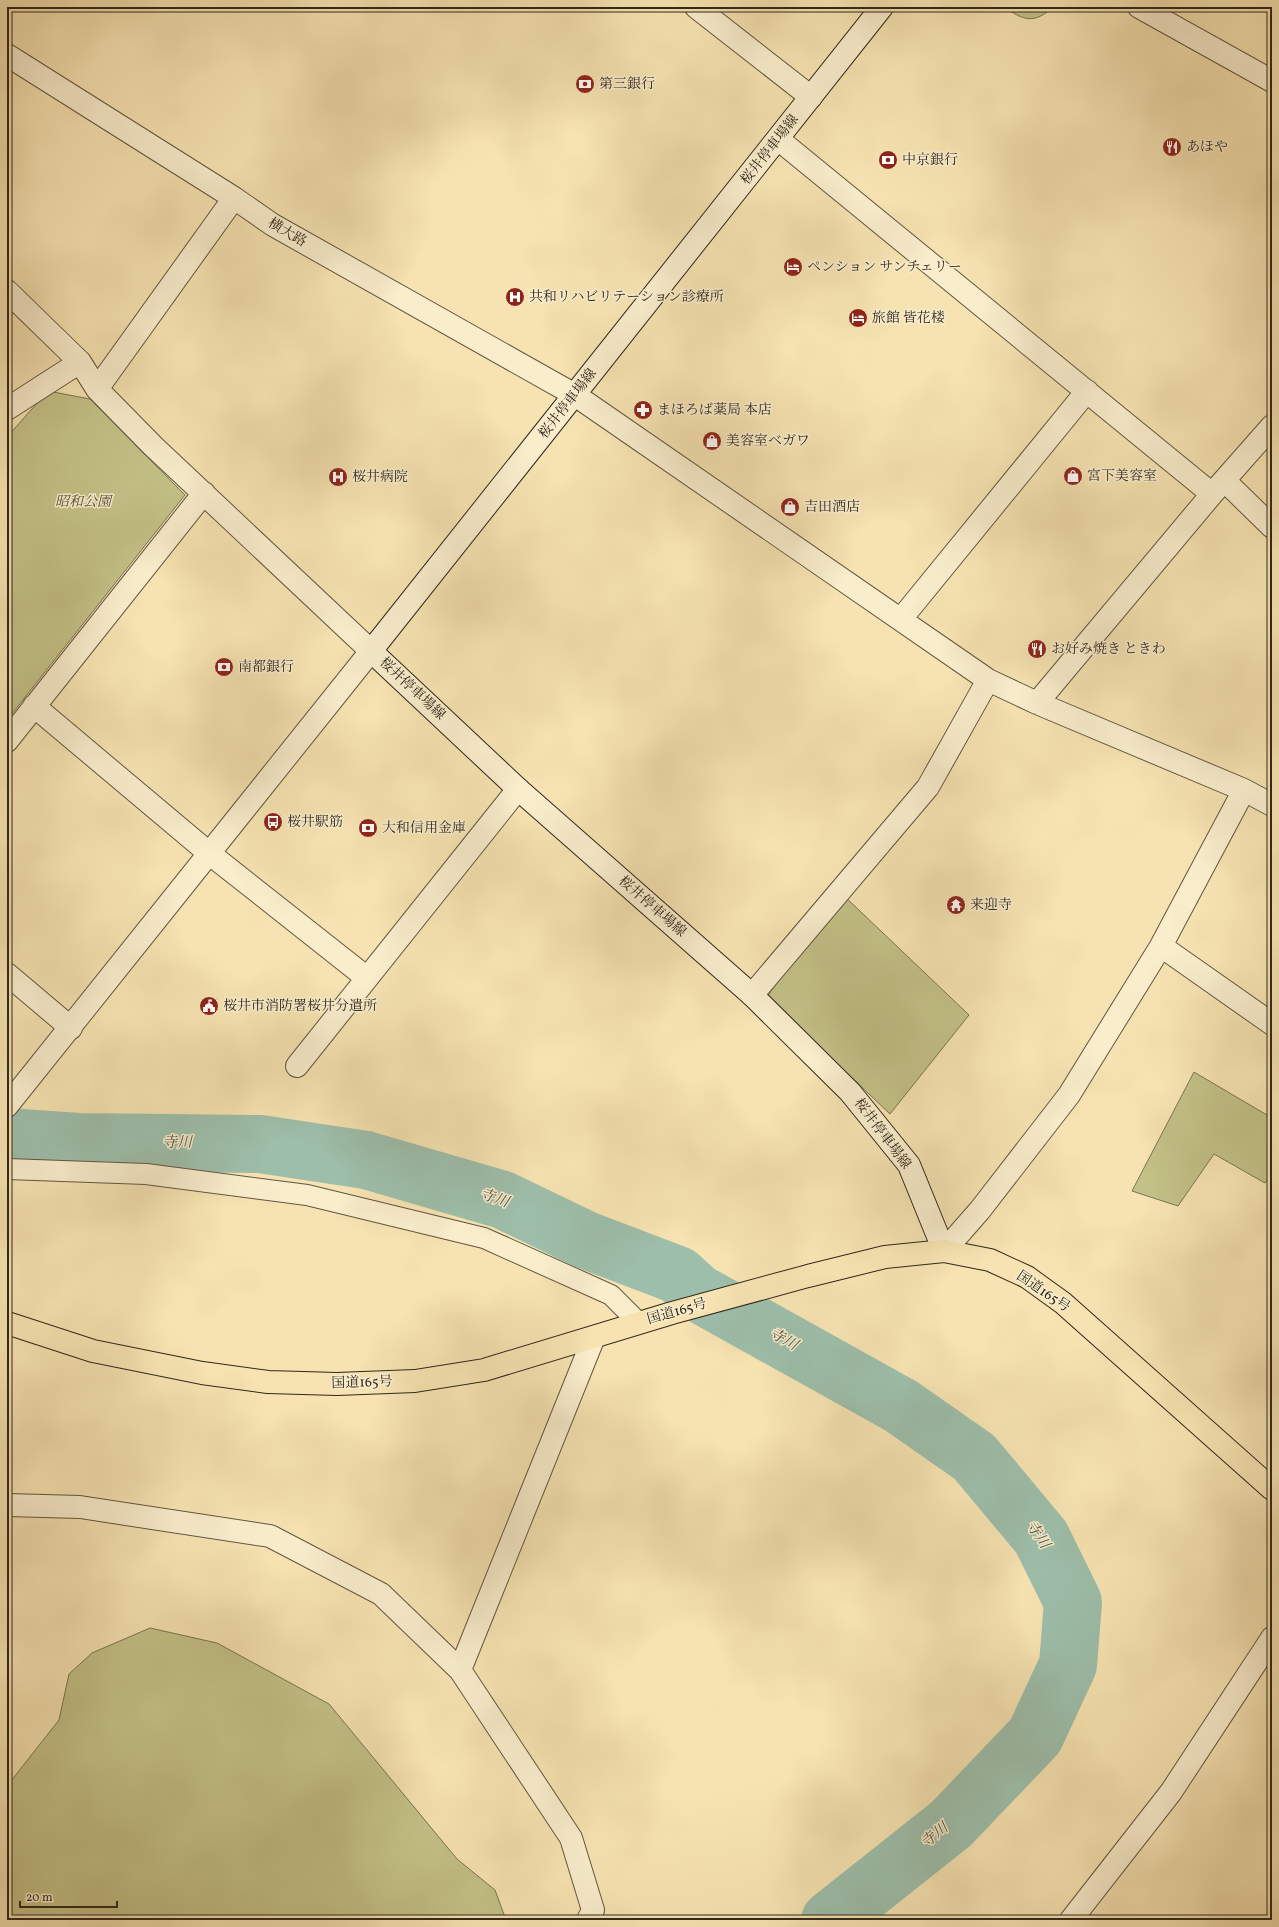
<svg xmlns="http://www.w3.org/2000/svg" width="1279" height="1927" font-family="Vollkorn,'Noto Serif JP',serif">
	<rect width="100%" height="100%" fill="#f6e3b1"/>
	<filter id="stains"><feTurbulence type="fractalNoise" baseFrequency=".005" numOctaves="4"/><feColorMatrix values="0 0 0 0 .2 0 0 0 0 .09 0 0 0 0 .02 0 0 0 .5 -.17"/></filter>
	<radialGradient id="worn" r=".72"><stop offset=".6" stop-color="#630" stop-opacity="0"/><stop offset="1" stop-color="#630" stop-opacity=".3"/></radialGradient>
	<path fill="#c3c187" stroke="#7a7452" d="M 1005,7 L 1053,7 C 1035,24 1023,21 1005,7 Z
		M 48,391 L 90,399 L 185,495 L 7,720 L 7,437 Z
		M 840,892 L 969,1015 L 890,1114 L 767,997 Z
		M 1194,1072 L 1272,1118 L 1272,1175 L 1265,1183 L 1214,1154 L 1178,1206 L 1132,1191 Z
		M 150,1628 L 217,1643 L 329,1704 L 457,1859 L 495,1890 L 506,1920 L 7,1920 L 7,1786 L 59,1720 L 69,1674 L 92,1653 Z"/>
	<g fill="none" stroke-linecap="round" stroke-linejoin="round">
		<path stroke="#9dbeaa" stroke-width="58" d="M 7,1137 L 79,1142 L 260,1144 L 366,1160 L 503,1200 L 586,1240 L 678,1275 L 698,1293 L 901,1406 L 974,1457 L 1041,1537 L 1073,1602 L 1068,1665 L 1035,1736 L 951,1824 L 830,1920"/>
		<defs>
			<path id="service" d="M 7,1169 L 146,1174 L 307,1195 L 484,1238 L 611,1295 L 639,1323"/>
			<path id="minor" d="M 696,7 L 811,97
				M 1139,7 L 1272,81
				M 7,55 L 234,198 L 273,225 L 575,395 L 988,680 L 1037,703 L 1244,790 L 1272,805
				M 778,139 L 1212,494
				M 7,291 L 80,362 L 97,389 L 153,446 L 371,651
				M 97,389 L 234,198
				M 7,409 L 80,362
				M 1225,481 L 1272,527
				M 901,619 L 1087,391
				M 1037,703 L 1212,494 L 1272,426
				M 34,706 L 210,854 L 367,978
				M 7,741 L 204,493
				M 1161,946 L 1272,1024
				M 7,974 L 71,1028
				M 752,995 L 928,787 L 988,680
				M 297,1066 L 518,789
				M 944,1251 L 980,1210 L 1069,1095 L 1161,946 L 1244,790
				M 7,1505 L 80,1507 L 270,1536 L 381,1594 L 460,1670 L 571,1838 L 593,1910 L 588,1920
				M 460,1670 L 594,1337
				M 1071,1920 L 1171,1792 L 1272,1638"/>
			<path id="tertiary" d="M 7,1106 L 371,651"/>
			<path id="secondary" d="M 882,7 L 371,651 L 518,789 L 752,995 L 850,1092 L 909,1165 L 944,1251"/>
			<path id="trunk" d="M 7,1323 L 93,1351 L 202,1373 L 268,1382 L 337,1384 L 415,1381 L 484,1370 L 672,1313 L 808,1276 L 885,1257 L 944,1251 L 990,1260 L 1027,1277 L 1063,1303 L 1272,1489"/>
		</defs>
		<use href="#service" stroke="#625641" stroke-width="22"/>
		<use href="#minor" stroke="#625641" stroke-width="24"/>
		<use href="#tertiary" stroke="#625641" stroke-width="24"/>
		<use href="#secondary" stroke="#30271c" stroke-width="24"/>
		<use href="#trunk" stroke="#30271c" stroke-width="24"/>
		<use href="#service" stroke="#f9edcc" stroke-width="20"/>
		<use href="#minor" stroke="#f9edcc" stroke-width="22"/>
		<use href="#tertiary" stroke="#f9edcc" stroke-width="22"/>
		<use href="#secondary" stroke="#f9edcc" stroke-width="22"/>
		<use href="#trunk" stroke="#f6e3b1" stroke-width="22"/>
	</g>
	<defs>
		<symbol id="bank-disc" viewBox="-11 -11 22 22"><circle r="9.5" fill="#8f2418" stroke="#f9edcc"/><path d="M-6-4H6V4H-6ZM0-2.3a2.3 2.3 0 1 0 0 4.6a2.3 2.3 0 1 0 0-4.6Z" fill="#fff"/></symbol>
		<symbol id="restaurant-disc" viewBox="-11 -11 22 22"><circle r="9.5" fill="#8f2418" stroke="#f9edcc"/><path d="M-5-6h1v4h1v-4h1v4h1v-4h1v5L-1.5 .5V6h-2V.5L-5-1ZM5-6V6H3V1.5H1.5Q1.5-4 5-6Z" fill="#fff"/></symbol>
		<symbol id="hotel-disc" viewBox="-11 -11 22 22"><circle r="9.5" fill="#8f2418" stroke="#f9edcc"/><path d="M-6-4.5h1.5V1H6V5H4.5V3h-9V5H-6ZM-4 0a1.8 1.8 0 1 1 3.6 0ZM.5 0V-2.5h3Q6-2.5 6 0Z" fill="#fff"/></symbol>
		<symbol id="hospital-disc" viewBox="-11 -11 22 22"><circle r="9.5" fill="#8f2418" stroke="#f9edcc"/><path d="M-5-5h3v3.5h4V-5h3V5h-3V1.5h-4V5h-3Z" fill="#fff"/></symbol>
		<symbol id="pharmacy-disc" viewBox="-11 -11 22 22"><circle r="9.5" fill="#8f2418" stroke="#f9edcc"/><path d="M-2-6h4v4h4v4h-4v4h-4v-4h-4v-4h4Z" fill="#fff"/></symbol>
		<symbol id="shop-disc" viewBox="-11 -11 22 22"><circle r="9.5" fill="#8f2418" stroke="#f9edcc"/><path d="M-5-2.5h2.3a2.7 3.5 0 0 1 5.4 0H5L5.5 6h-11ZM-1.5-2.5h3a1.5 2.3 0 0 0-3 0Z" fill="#fff"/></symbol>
		<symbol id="bus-disc" viewBox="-11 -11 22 22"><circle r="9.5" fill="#8f2418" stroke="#f9edcc"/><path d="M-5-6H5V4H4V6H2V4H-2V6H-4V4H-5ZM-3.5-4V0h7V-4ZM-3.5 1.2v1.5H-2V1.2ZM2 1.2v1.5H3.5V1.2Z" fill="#fff"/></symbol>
		<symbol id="temple-disc" viewBox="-11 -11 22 22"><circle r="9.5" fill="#8f2418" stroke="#f9edcc"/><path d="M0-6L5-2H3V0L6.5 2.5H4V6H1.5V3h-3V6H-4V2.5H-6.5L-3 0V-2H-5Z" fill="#fff"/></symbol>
		<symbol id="civic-disc" viewBox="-11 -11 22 22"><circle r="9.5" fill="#8f2418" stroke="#f9edcc"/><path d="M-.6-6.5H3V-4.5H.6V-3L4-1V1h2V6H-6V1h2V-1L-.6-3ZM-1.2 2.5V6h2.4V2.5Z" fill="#fff"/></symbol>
	</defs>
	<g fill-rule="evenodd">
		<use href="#bank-disc" x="574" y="73" width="22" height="22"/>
		<use href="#restaurant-disc" x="1161" y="136" width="22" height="22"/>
		<use href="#bank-disc" x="877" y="149" width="22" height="22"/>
		<use href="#hotel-disc" x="782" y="256" width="22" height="22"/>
		<use href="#hospital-disc" x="504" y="286" width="22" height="22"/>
		<use href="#hotel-disc" x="847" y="307" width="22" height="22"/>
		<use href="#pharmacy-disc" x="632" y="399" width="22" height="22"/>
		<use href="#shop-disc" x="701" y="430" width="22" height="22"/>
		<use href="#shop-disc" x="1062" y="465" width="22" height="22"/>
		<use href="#hospital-disc" x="327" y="466" width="22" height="22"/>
		<use href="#shop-disc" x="779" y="496" width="22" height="22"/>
		<use href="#restaurant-disc" x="1026" y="638" width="22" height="22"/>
		<use href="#bank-disc" x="213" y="656" width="22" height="22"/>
		<use href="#bus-disc" x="262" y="811" width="22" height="22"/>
		<use href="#bank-disc" x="357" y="817" width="22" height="22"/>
		<use href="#temple-disc" x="945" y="894" width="22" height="22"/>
		<use href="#civic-disc" x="198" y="995" width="22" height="22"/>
	</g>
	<g text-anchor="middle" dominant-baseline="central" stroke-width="3" stroke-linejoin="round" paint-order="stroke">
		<g font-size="14" fill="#30271c" stroke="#f9edcc" text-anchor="start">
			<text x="599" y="84">第三銀行</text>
			<text x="1186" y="147">あほや</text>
			<text x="902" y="160">中京銀行</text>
			<text x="807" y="267">ペンション サンチェリー</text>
			<text x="529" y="297">共和リハビリテーション診療所</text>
			<text x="872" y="318">旅館 皆花楼</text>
			<text x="657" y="410">まほろば薬局 本店</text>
			<text x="726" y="441">美容室ベガワ</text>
			<text x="1087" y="476">宮下美容室</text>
			<text x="352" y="477">桜井病院</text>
			<text x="804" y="507">吉田酒店</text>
			<text x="1051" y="649">お好み焼き ときわ</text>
			<text x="238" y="667">南都銀行</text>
			<text x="287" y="822">桜井駅筋</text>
			<text x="382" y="828">大和信用金庫</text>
			<text x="970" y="905">来迎寺</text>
			<text x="223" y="1006">桜井市消防署桜井分遣所</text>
		</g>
		<g font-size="14" fill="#30271c" stroke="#f9edcc">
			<text transform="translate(770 150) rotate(-52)">桜井停車場線</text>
			<text transform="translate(287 233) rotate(31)">横大路</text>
			<text transform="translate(568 404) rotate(-52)">桜井停車場線</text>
			<text transform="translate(412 689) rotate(43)">桜井停車場線</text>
			<text transform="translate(652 907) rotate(41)">桜井停車場線</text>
			<text transform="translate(882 1134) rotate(53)">桜井停車場線</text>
			<text transform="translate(1043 1292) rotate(34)">国道165号</text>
			<text transform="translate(677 1312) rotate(-16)">国道165号</text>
			<text transform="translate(362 1383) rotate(-2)">国道165号</text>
		</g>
		<g font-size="14" font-style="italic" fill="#554e37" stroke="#f9edcc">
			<text x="83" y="502">昭和公園</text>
		</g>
		<g font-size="15" font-style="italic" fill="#515447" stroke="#f9edcc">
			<text x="177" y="1143">寺川</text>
			<text transform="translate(494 1199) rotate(19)">寺川</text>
			<text transform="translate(783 1340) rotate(29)">寺川</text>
			<text transform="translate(1037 1535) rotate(56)">寺川</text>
			<text transform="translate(935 1836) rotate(-39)">寺川</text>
		</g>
	</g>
	<rect width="1279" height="1927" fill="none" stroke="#f6e3b1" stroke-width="24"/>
	<rect x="8" y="8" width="1263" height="1911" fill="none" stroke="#30271c" stroke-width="2"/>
	<rect x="12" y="12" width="1255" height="1903" fill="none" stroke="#30271c"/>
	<path d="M20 1901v6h97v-6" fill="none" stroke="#30271c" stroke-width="2"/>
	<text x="26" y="1901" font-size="12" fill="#30271c" stroke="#f9edcc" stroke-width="3" paint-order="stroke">20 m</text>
	<rect width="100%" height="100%" filter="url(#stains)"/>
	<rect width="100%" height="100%" fill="url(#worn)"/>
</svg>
